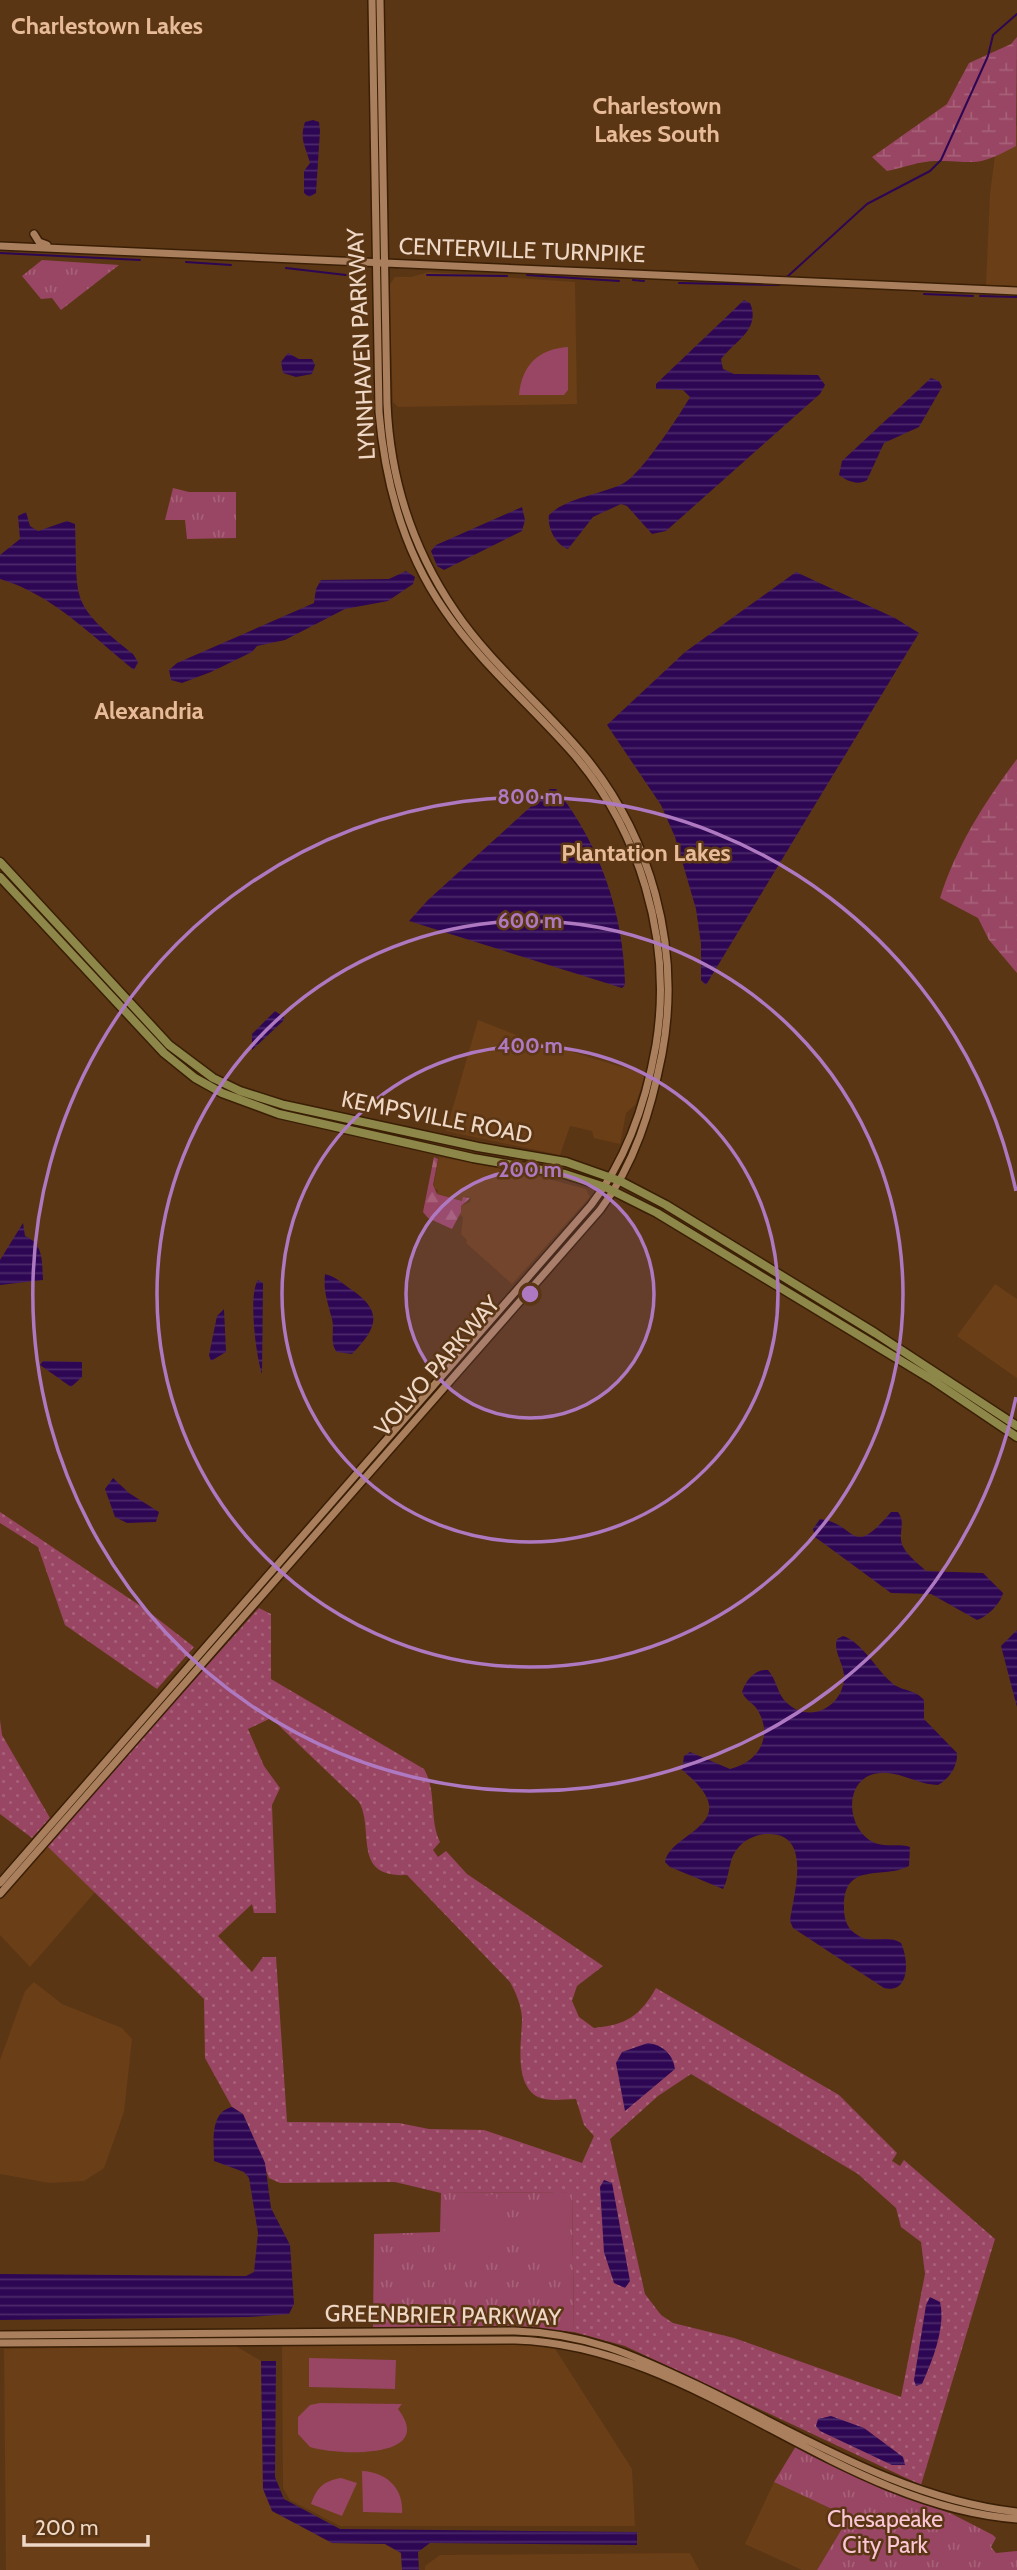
<svg xmlns="http://www.w3.org/2000/svg" width="1017" height="2570" font-family="Cabin,sans-serif">
	<defs>
		<pattern id="grass-dots" width="8" height="8" patternUnits="userSpaceOnUse" patternTransform="scale(1.75)"><rect width="8" height="8" fill="#984663"/><path d="M2 2h.1M6 6h.1" fill="none" stroke="#a76078" stroke-width="1.8" stroke-linecap="round"/></pattern>
		<pattern id="forest-firs" width="22" height="20" patternUnits="userSpaceOnUse" patternTransform="scale(1.75)"><rect width="22" height="20" fill="#984663"/><path d="M5 1l3.5 6h-7zM16 11l3.5 6h-7z" fill="#a76078"/></pattern>
		<pattern id="wetland-marsh" width="20" height="14" patternUnits="userSpaceOnUse" patternTransform="scale(1.75)"><rect width="20" height="14" fill="#984663"/><path d="M1 5h8M5 5V1M11 12h8M15 12V8" fill="none" stroke="#a76078"/></pattern>
		<pattern id="park-tufts" width="24" height="20" patternUnits="userSpaceOnUse" patternTransform="scale(1.75)"><rect width="24" height="20" fill="#984663"/><path d="M3 7l-1-3M5 7V3M7 7l1-3M15 17l-1-3M17 17v-4M19 17l1-3" fill="none" stroke="#a76078"/></pattern>
		<pattern id="water-rules" width="6" height="5" patternUnits="userSpaceOnUse" patternTransform="scale(1.75)"><rect width="6" height="5" fill="#2d0753"/><path d="M0 2.5h6" fill="none" stroke="#4c2a6a"/></pattern>
	</defs>
	<rect width="100%" height="100%" fill="#5b3615"/>
	<path fill="#6a3e17" d="M 1017,125 L 1017,286 L 986,285 L 990,194 L 996,148 Z
		M 429,272 L 575,282 L 577,404 L 398,407 L 393,402 L 389,286 L 395,277 L 411,277 Z
		M 478,1020 L 519,1036 L 635,1071 L 645,1077 L 635,1105 L 626,1113 L 620,1144 L 594,1138 L 592,1131 L 570,1126 L 560,1155 L 446,1131 Z
		M 439,1157 L 526,1173 L 586,1189 L 590,1197 L 512,1284 L 466,1243 L 467,1240 L 461,1234 L 463,1217 L 460,1215 L 461,1206 L 470,1202 L 471,1198 L 466,1196 L 462,1201 L 437,1194 L 438,1190 L 433,1188 Z
		M 995,1284 L 1017,1299 L 1017,1378 L 957,1336 Z
		M 46,1845 L 96,1891 L 30,1967 L 0,1935 L 0,1899 Z
		M 34,1982 L 62,2004 L 122,2028 L 132,2039 L 124,2112 L 104,2168 L 84,2181 L 50,2183 L 0,2174 L 0,2060 L 25,1991 Z
		M 459,2342 L 552,2344 L 632,2469 L 635,2526 L 340,2526 L 290,2500 L 283,2488 L 282,2343 L 432,2345 Z
		M 234,2345 L 261,2361 L 263,2489 L 332,2543 L 385,2544 L 401,2553 L 402,2570 L 6,2570 L 4,2349 Z
		M 774,2482 L 849,2517 L 817,2570 L 802,2570 L 745,2544 Z
		M 690,2553 L 699,2570 L 425,2570 L 425,2566 L 440,2555 Z"/>
	<path fill="url(#grass-dots)" fill-rule="evenodd" d="M 0,1512 L 145,1609 L 194,1647 L 157,1689 L 65,1625 L 38,1547 L 0,1523 Z
		M 259,1608 L 271,1614 L 271,1679 L 424,1769 C 437,1791 429,1819 440,1842 L 433,1850 L 438,1857 L 446,1851 L 467,1874 L 603,1966 L 577,1986 L 572,2001 L 579,2017 L 594,2028 C 626,2025 640,2016 656,1988 L 839,2095 L 897,2153 L 892,2161 L 900,2166 L 904,2160 L 995,2239 L 921,2485 L 625,2346 L 574,2332 L 572,2192 L 441,2193 L 395,2182 L 280,2183 L 269,2178 L 243,2114 L 232,2107 L 205,2058 L 204,1999 L 46,1845 ZM 271,1718 L 359,1802 C 375,1830 351,1878 407,1875 L 510,1982 C 516,1993 521,2004 522,2018 C 522,2040 513,2084 538,2097 C 549,2102 565,2099 576,2099 L 584,2125 L 594,2136 L 582,2163 L 484,2130 L 429,2129 L 399,2123 L 287,2122 L 276,1957 L 263,1957 L 252,1972 L 218,1936 L 252,1904 L 254,1913 L 276,1913 L 272,1805 L 280,1788 L 264,1766 L 248,1729 ZM 691,2074 L 858,2174 L 896,2208 L 901,2227 L 921,2242 L 925,2274 L 901,2397 L 734,2338 L 673,2323 L 661,2315 L 645,2294 L 610,2139 L 658,2096 Z
		M 0,1720 L 2,1735 L 50,1818 L 32,1838 L 0,1814 Z"/>
	<path fill="url(#forest-firs)" d="M 434,1157 L 438,1159 L 433,1185 L 437,1194 L 462,1201 L 463,1197 L 470,1198 L 461,1206 L 461,1212 L 452,1229 L 428,1218 L 423,1212 Z"/>
	<path fill="url(#wetland-marsh)" d="M 1017,37 L 1016,146 C 975,168 978,161 936,161 C 920,161 902,168 887,171 L 872,157 L 947,104 L 969,63 L 1011,44 Z
		M 1017,759 L 1017,973 L 989,940 L 978,918 L 940,898 C 957,845 984,803 1017,759 Z"/>
	<path fill="url(#park-tufts)" d="M 42,260 L 119,265 L 61,310 L 52,298 L 41,299 L 22,276 Z
		M 173,488 L 189,492 L 236,492 L 236,538 L 187,539 L 185,520 L 165,520 Z
		M 572,2192 L 574,2332 L 531,2328 L 373,2328 L 374,2234 L 440,2232 L 441,2193 Z
		M 796,2446 L 882,2489 L 952,2514 L 993,2535 L 996,2538 L 991,2547 L 996,2553 L 1017,2551 L 1017,2570 L 817,2570 L 849,2517 L 774,2482 Z"/>
	<path fill="#984663" d="M 568,347 L 568,390 L 564,395 L 519,395 C 522,365 538,349 568,347 Z
		M 560,2188 C 573,2222 578,2247 545,2269 L 513,2219 Z
		M 496,2194 L 501,2253 L 498,2256 L 441,2258 C 439,2222 460,2198 496,2194 Z
		M 309,2358 L 396,2360 L 395,2389 L 309,2387 Z
		M 320,2403 L 402,2404 L 398,2409 C 438,2461 334,2455 310,2447 L 298,2434 L 298,2417 L 310,2405 Z
		M 362,2471 C 386,2472 404,2488 402,2513 L 363,2512 Z
		M 341,2478 L 357,2483 L 342,2516 L 311,2504 C 317,2487 324,2481 341,2478 Z"/>
	<path fill="url(#water-rules)" d="M 313,120 L 319,122 L 320,131 L 316,193 L 309,197 L 304,193 L 304,171 L 310,163 C 306,147 299,140 305,122 Z
		M 744,300 L 750,303 C 761,329 736,340 721,359 L 723,369 L 734,374 L 818,375 L 825,385 L 820,394 L 666,531 L 652,534 L 627,506 L 621,504 L 593,517 L 568,549 C 556,545 547,528 549,515 C 567,497 601,495 624,483 C 641,474 679,416 690,397 L 683,390 L 656,389 L 656,384 Z
		M 288,353 L 299,359 L 312,359 L 315,365 L 312,374 L 296,377 L 283,373 L 281,362 Z
		M 931,378 L 939,381 L 942,387 L 919,427 L 884,443 L 867,480 C 858,486 847,481 839,475 L 842,461 Z
		M 522,507 L 525,520 L 522,531 L 444,570 L 437,566 L 431,551 L 436,545 Z
		M 26,512 L 30,526 L 38,531 L 67,521 L 75,524 C 78,602 68,602 133,654 L 138,662 L 134,670 C 93,637 52,594 0,579 L 0,555 L 20,539 L 18,516 Z
		M 406,571 L 415,577 L 413,584 L 388,601 L 345,609 L 285,640 L 257,646 L 252,652 L 211,672 L 182,683 L 171,680 L 169,670 L 177,663 L 314,603 L 316,589 L 321,580 L 389,579 Z
		M 796,572 L 895,618 L 919,633 L 706,985 L 701,980 L 701,944 L 696,909 L 675,837 L 661,805 L 607,725 L 685,652 Z
		M 550,789 L 556,789 C 600,844 624,915 625,985 L 622,988 L 409,921 L 428,900 Z
		M 275,1011 L 284,1017 L 283,1021 L 252,1050 L 252,1034 Z
		M 23,1223 L 25,1236 C 44,1244 42,1262 43,1280 L 0,1285 L 0,1260 Z
		M 325,1274 C 334,1276 341,1282 349,1288 C 383,1310 379,1327 352,1354 L 337,1352 C 329,1343 335,1330 332,1319 C 328,1303 323,1291 325,1274 Z
		M 258,1280 L 263,1283 L 262,1374 C 256,1356 248,1295 258,1280 Z
		M 224,1309 L 226,1352 L 211,1361 L 209,1355 L 217,1316 Z
		M 43,1361 L 82,1362 L 82,1377 L 71,1387 L 40,1365 Z
		M 113,1478 L 129,1493 L 159,1512 L 156,1522 L 127,1523 L 115,1517 L 105,1489 Z
		M 891,1512 L 898,1512 C 905,1521 900,1529 901,1540 C 903,1553 917,1562 926,1571 L 983,1573 L 1003,1593 C 1001,1603 987,1617 977,1620 L 931,1594 L 891,1593 L 815,1537 L 813,1529 L 820,1519 C 857,1523 850,1561 891,1512 Z
		M 1017,1630 L 1017,1707 L 1001,1646 Z
		M 843,1636 C 862,1642 876,1669 891,1682 C 901,1692 914,1688 924,1700 L 924,1719 L 957,1753 C 958,1766 949,1779 938,1785 C 919,1785 899,1771 880,1773 C 843,1776 845,1828 873,1842 C 884,1848 899,1843 910,1847 L 909,1866 C 884,1880 843,1860 844,1908 C 844,1921 848,1930 859,1936 C 872,1944 888,1934 901,1943 C 909,1960 910,1994 884,1988 L 793,1928 L 790,1921 C 793,1896 814,1832 767,1834 C 756,1834 744,1840 738,1848 C 728,1859 730,1877 723,1889 L 670,1867 L 665,1862 C 670,1831 750,1825 682,1770 L 684,1756 L 690,1752 L 730,1769 C 759,1762 774,1736 757,1709 C 752,1702 745,1700 742,1692 C 746,1680 755,1669 768,1670 C 777,1680 777,1694 787,1703 C 810,1725 845,1706 844,1675 C 843,1662 833,1651 837,1639 Z
		M 648,2043 C 663,2045 673,2054 675,2069 L 625,2111 L 616,2063 L 622,2052 Z
		M 232,2107 L 243,2114 L 265,2163 L 271,2208 L 290,2245 L 294,2304 L 289,2314 L 250,2317 L 0,2320 L 0,2274 L 246,2276 L 254,2272 L 258,2233 L 249,2178 L 244,2172 L 214,2161 C 214,2144 209,2112 232,2107 Z
		M 604,2180 L 612,2183 L 630,2281 L 625,2288 L 614,2283 L 604,2252 L 600,2187 Z
		M 930,2297 L 940,2302 C 946,2327 932,2362 922,2384 L 916,2386 L 914,2380 L 926,2305 Z
		M 261,2361 L 276,2361 L 275,2477 L 284,2499 L 340,2529 L 637,2532 L 637,2545 L 430,2543 L 418,2552 L 419,2570 L 402,2570 L 401,2553 L 385,2544 L 332,2543 L 272,2511 L 263,2489 Z
		M 831,2416 L 864,2428 L 903,2457 L 905,2465 L 892,2465 L 820,2431 L 816,2426 L 818,2419 Z"/>
	<g fill="none" stroke-linecap="round" stroke-linejoin="round">
		<path stroke="#2d0753" stroke-width="2" d="M 0,253 L 140,260
			M 186,262 L 231,265
			M 286,268 L 346,275
			M 427,275 L 507,276
			M 527,275 L 619,281
			M 787,277 L 867,204 L 930,171 L 941,160 L 988,56 L 993,35 L 1017,14
			M 633,280 L 644,281
			M 679,283 L 779,285
			M 924,294 L 973,296
			M 980,296 L 1017,297"/>
		<defs>
			<path id="secondary" d="M 34,234 L 39,242 L 47,245
				M 0,246 L 1017,291
				M 0,1883 L 591,1205 C 627,1159 646,1102 656,1045 C 673,940 640,828 569,749 C 528,703 480,662 445,611 C 403,551 385,483 379,412 L 372,0
				M 0,1894 L 600,1210 C 635,1164 651,1110 662,1054 C 682,948 651,835 582,753 C 541,704 490,663 455,611 C 412,548 390,479 387,403 L 380,0
				M 0,2335 L 515,2331 C 586,2333 634,2355 697,2385 C 800,2434 901,2499 1017,2512
				M 0,2343 L 515,2340 C 696,2345 835,2505 1017,2519"/>
			<path id="primary" d="M 0,862 L 169,1045 L 213,1078 L 240,1091 L 284,1105 L 478,1147 L 566,1162 L 620,1181 L 666,1205 L 875,1333 L 1017,1426
				M 0,877 L 164,1053 L 195,1078 L 222,1093 L 279,1114 L 473,1158 L 565,1174 L 605,1187 L 657,1213 L 931,1379 L 1017,1437"/>
		</defs>
		<use href="#secondary" stroke="#3a1f05" stroke-width="10"/>
		<use href="#primary" stroke="#3a1f05" stroke-width="11"/>
		<use href="#secondary" stroke="#a97f5e" stroke-width="7"/>
		<use href="#primary" stroke="#8d8749" stroke-width="8"/>
	</g>
	<circle cx="530" cy="1294" r="124" fill="#af79c2" fill-opacity=".12"/>
	<g fill="none" stroke="#af79c2" stroke-width="3.5">
		<circle cx="530" cy="1294" r="124"/>
		<circle cx="530" cy="1294" r="248"/>
		<circle cx="530" cy="1294" r="373"/>
		<path d="M1016 1397A497 497 0 1 1 1016 1191"/>
	</g>
	<g text-anchor="middle" dominant-baseline="central" stroke-width="5" stroke-linejoin="round" paint-order="stroke">
		<g font-size="23" fill="#efd8c6" stroke="#5b3615">
			<text transform="translate(522 250) rotate(2)">CENTERVILLE TURNPIKE</text>
			<text transform="translate(361 344) rotate(-93)">LYNNHAVEN PARKWAY</text>
			<text transform="translate(437 1117) rotate(11)">KEMPSVILLE ROAD</text>
			<text transform="translate(437 1366) rotate(-49)">VOLVO PARKWAY</text>
			<text transform="translate(443 2315) rotate(1)">GREENBRIER PARKWAY</text>
		</g>
		<g font-size="23" fill="#fbc7d6" stroke="#5b3615">
			<text x="885" y="2519">Chesapeake<tspan x="885" dy="26">City Park</tspan></text>
		</g>
		<g font-size="24" font-weight="bold" fill="#e8bb98" stroke="#5b3615">
			<text x="107" y="25">Charlestown Lakes</text>
			<text x="657" y="105">Charlestown<tspan x="657" dy="28">Lakes South</tspan></text>
			<text x="149" y="710">Alexandria</text>
			<text x="646" y="852">Plantation Lakes</text>
		</g>
	</g>
	<circle cx="530" cy="1294" r="10" fill="#af79c2" stroke="#5b3615" stroke-width="3.5"/>
	<g font-size="21" text-anchor="middle" font-weight="bold" fill="#af79c2" stroke="#5b3615" stroke-width="5" stroke-linejoin="round" paint-order="stroke">
		<text x="530" y="804">800 m</text>
		<text x="530" y="928">600 m</text>
		<text x="530" y="1053">400 m</text>
		<text x="530" y="1177">200 m</text>
	</g>
	<path d="M24 2535v10h124v-10" fill="none" stroke="#efd8c6" stroke-width="3.5"/>
	<text x="35" y="2535" font-size="21" fill="#efd8c6" stroke="#5b3615" stroke-width="5" paint-order="stroke">200 m</text>
</svg>
